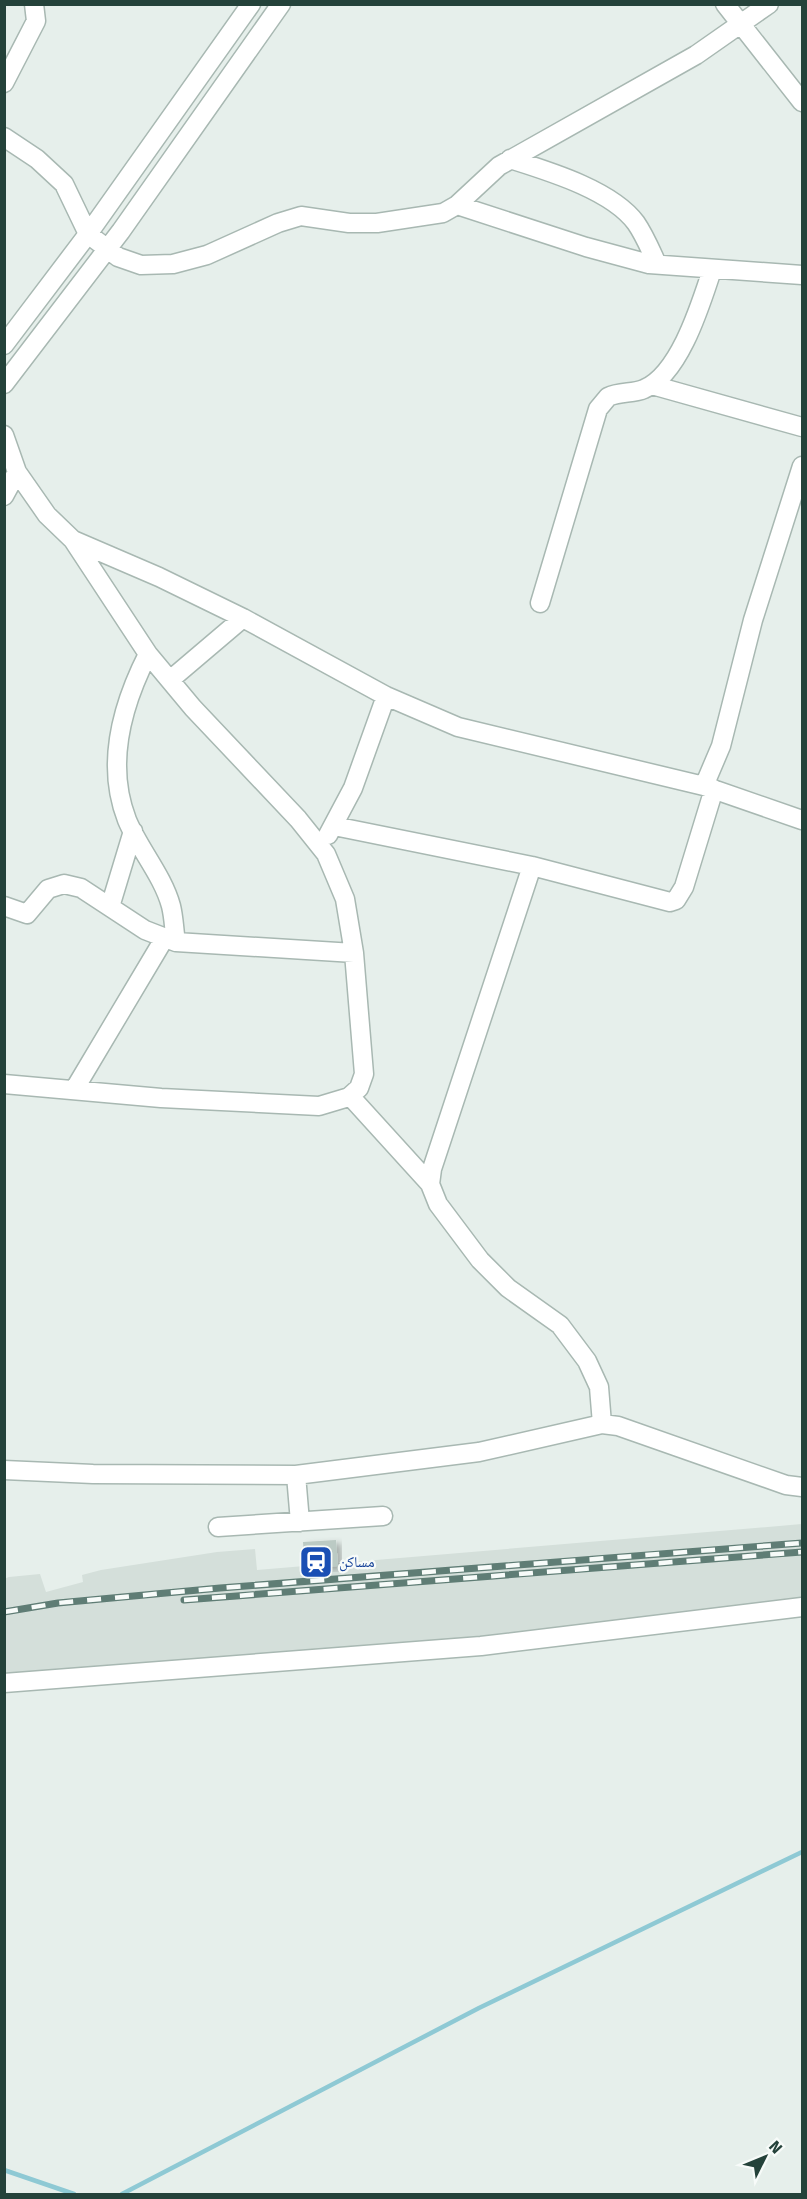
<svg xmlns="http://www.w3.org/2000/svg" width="807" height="2199" font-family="'Fira Sans','Noto Naskh Arabic',sans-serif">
	<defs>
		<filter id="shadow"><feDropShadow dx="5" dy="3" stdDeviation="3" flood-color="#0004"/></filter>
	</defs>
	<rect width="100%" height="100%" fill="#e6efeb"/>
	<path fill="#d4dfda" d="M 802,1524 L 802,1598 L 586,1628 L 5,1676 L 4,1579 L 9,1577 L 40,1574 L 46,1592 L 83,1582 L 82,1575 L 101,1570 L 217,1552 L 255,1549 L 257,1570 Z"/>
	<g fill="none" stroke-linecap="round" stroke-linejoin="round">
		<path stroke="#8ec9d4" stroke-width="4.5" d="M 4,2170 L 74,2194
			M 122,2194 L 479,2008 L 802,1852"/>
	</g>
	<path fill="#bbcac4" filter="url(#shadow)" d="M 336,1540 L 338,1566 L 305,1569 L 303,1542 Z"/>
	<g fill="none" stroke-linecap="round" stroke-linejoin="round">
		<defs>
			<path id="minor" d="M 725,4 L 802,102
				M 4,83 L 36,21 L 34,4
				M 4,137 L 37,159 L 64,184 L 88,234 L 118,257 L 141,265 L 173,264 L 207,255 L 278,223 L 301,216 L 349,223 L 377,223 L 443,213 L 457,205 L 499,166 L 696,55 L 769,4
				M 510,159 C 548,171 612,190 636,223 C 645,236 651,251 657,264
				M 457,205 L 586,247 L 649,264 L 802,275
				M 4,345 L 88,234 L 251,4
				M 4,384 L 121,231 L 281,4
				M 652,385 L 802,427
				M 4,435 L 17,472 L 47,515 L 73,540 L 159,577 L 243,618 L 386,696 L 458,727 L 704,786 L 802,820
				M 4,496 L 17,472
				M 540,603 L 598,409 L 608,397 C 620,391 633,394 644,389 C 680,374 701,303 712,270
				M 148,654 C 122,705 105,764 127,820 C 139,849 163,876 171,906 C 174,918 174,930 176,942
				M 170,680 L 243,618
				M 704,786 L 721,746 L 753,620 L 802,466
				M 334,826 L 532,866 L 670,902 L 676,900 L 684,887 L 714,789
				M 328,835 L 353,788 L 386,696
				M 532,866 L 432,1169 L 430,1184 L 438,1204 L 480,1260 L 508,1288 L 560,1325 L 587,1361 L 599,1387 L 602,1424
				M 4,906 L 27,914 L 48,889 L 64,884 L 81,888 L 145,930 L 176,942 L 354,953
				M 110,907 L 133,831
				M 4,1084 L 161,1098 L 319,1106 L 349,1097 L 359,1088 L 364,1074 L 354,953 L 345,899 L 326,854 L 298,819 L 193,708 L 148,654 L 73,540
				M 74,1090 L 164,939
				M 350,1096 L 430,1184
				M 4,1470 L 93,1474 L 296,1475 L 479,1452 L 602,1424 L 618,1426 L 786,1485 L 802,1487
				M 296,1475 L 300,1522
				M 218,1527 L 383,1516
				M 4,1683 L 481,1646 L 802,1607"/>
		</defs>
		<use href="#minor" stroke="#a8b8b2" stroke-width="21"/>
		<use href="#minor" stroke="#fff" stroke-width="18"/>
		<defs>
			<path id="rail" d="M 184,1600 L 802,1552
				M 4,1612 L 58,1603 L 220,1588 L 802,1543"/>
		</defs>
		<use href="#rail" stroke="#5f7d75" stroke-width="7"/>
		<use href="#rail" stroke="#f7fbf9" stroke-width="4.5" stroke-dasharray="14" stroke-linecap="butt"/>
	</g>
	<defs>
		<symbol id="station-square" viewBox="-11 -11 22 22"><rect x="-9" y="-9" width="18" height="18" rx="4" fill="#1a4fb4" stroke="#f7fbf9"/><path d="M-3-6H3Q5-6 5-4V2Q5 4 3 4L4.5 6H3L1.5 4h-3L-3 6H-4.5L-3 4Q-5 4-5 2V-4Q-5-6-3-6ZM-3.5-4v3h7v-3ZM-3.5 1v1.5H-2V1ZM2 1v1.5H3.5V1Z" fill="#fff"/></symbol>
	</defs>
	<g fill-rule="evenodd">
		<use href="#station-square" x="297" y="1543" width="38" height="38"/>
	</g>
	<g text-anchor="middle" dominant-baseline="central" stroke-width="4.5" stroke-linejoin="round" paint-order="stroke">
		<g font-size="15" fill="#164399" stroke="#f7fbf9" text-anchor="start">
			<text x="339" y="1562">مساكن</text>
		</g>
	</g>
	<rect width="807" height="2199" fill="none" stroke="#24423a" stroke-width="12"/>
	<g transform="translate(765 2157) rotate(47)" stroke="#f7fbf9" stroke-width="4.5" paint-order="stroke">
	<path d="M0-4.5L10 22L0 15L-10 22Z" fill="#24423a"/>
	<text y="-9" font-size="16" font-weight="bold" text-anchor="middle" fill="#24423a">N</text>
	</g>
</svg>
